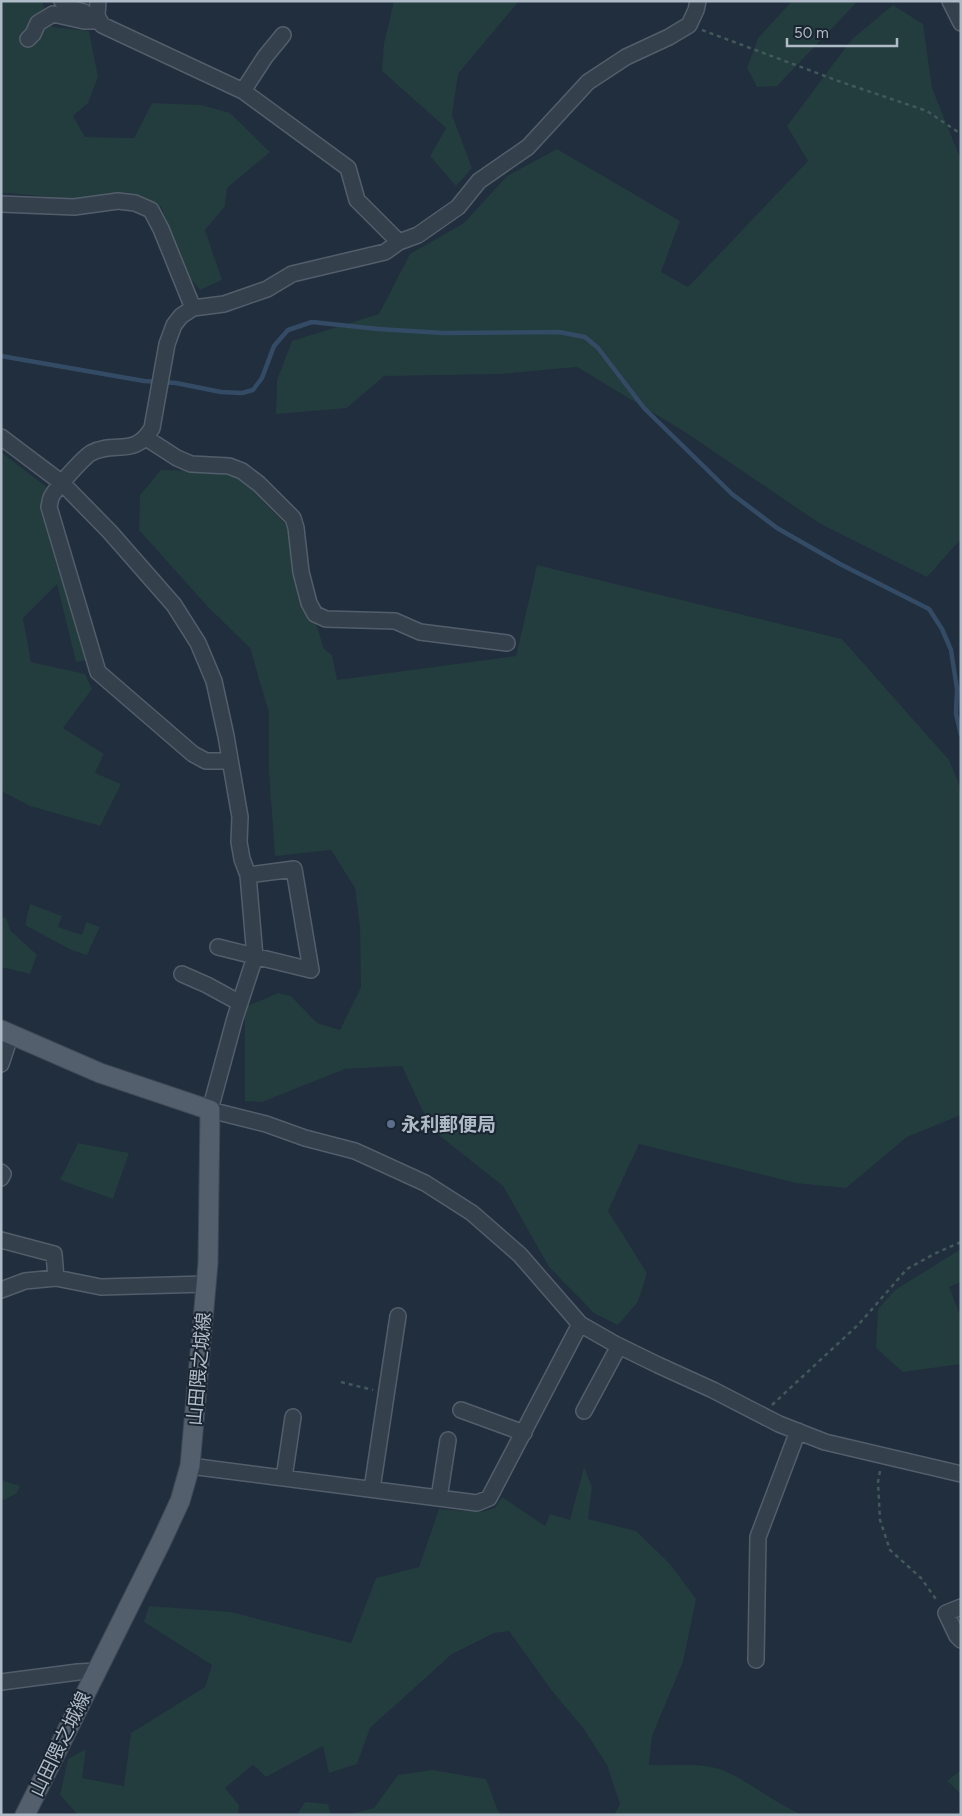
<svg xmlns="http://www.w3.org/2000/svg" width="962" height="1816" font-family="Figtree,'Noto Sans JP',sans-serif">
	<rect width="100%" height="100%" fill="#212e3d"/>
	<path fill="#233c3e" d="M 1,1 L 42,1 L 52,27 L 89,31 L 98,77 L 88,103 L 73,116 L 85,137 L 134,138 L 152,103 L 201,105 L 230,113 L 270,152 L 227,188 L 225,206 L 205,230 L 222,280 L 200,290 L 190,278 L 161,207 L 147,199 L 128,197 L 79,200 L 9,193 L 1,194 Z
		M 394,1 L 519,1 L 458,74 L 452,115 L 472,168 L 456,186 L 430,156 L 446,128 L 382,71 L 384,43 Z
		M 792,1 L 858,1 L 777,86 L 757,87 L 747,68 L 758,38 Z
		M 893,5 L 923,24 L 932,88 L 961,160 L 961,539 L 927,577 L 819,523 L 685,432 L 577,367 L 500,374 L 384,376 L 347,408 L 276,414 L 277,380 L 292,341 L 379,314 L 410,254 L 464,223 L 507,176 L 557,149 L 680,221 L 661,272 L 688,287 L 808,161 L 787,126 L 852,39 Z
		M 1,452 L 48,488 L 43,505 L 87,660 L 76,662 L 57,584 L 23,618 L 31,662 L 85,674 L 92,689 L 63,728 L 104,754 L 95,773 L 121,784 L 100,826 L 30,806 L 1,791 Z
		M 161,470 L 203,471 L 241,478 L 285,524 L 324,649 L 332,655 L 337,680 L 516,656 L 537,565 L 842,639 L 949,760 L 961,789 L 961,1115 L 907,1137 L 846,1188 L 796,1183 L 639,1144 L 608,1211 L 647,1273 L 638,1302 L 618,1325 L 594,1313 L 549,1267 L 503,1186 L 431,1129 L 402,1066 L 345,1069 L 262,1102 L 245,1101 L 245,1007 L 278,993 L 291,996 L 317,1023 L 340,1030 L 361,987 L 360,928 L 355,888 L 331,850 L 275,856 L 269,773 L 269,713 L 250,648 L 207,606 L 139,530 L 140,495 Z
		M 30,904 L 62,916 L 58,927 L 82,935 L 86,922 L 100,927 L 87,955 L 71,950 L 25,925 Z
		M 1,917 L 6,918 L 10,930 L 37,955 L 30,974 L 1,967 Z
		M 78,1143 L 129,1153 L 113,1199 L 60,1180 Z
		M 961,1249 L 961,1282 L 949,1287 L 961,1317 L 961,1364 L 903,1372 L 876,1348 L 878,1309 L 895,1290 Z
		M 584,1467 L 592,1487 L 588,1519 L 636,1531 L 670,1564 L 696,1599 L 683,1662 L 652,1736 L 649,1765 C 675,1766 705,1761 729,1773 C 754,1785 776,1804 803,1815 L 614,1815 L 620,1804 L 607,1765 L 583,1728 L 552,1691 L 509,1631 L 494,1633 L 452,1654 L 370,1728 L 357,1764 L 329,1773 L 323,1746 L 266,1777 L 253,1765 L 225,1788 L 239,1805 L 238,1815 L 78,1815 L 60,1795 L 68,1759 L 86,1749 L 82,1778 L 124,1786 L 131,1733 L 205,1687 L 212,1665 L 144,1622 L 149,1606 L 231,1612 L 351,1643 L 376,1578 L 419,1567 L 439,1509 L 481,1512 L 495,1508 L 502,1497 L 545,1526 L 550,1514 L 570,1520 Z
		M 1,1480 L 20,1486 L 17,1493 L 4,1500 L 1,1499 Z
		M 432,1770 L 486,1779 L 498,1811 L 502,1815 L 346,1815 L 374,1808 L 398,1775 Z
		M 961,1770 L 961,1794 L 947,1781 Z
		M 305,1802 L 328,1804 L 331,1815 L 297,1815 Z"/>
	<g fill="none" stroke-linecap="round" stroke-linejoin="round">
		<path stroke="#344b65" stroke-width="4.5" d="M 1,356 L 144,381 L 176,383 L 221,392 L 242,393 L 253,390 L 262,378 L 274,346 L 288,330 L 312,322 L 378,329 L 443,333 L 559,332 L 585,337 L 598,348 L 644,408 L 732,494 L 777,528 L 840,564 L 929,609 L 942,629 L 951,650 L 957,689 L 956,714 L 961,735"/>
		<defs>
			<path id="minor" d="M 62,1 L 66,7 L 84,12
				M 98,1 L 97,16 L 102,25 L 243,91
				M 950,1 L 961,23
				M 283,35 L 265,57 L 243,91 L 348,168 L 357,200 L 399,242
				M 28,39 L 33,34 L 38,23 L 53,14 L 84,21 L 100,21
				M 1,204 L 74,207 L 118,201 L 135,203 L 151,210 L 161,229 L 193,308
				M 1,437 L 62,483 L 110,532 L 174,605 L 198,643 L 214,681 L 226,736 L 240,817 L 239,842 L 242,859 L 248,875 L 255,957 L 235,1018 L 210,1110 L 266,1124 L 305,1138 L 355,1151 L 425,1183 L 472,1213 L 520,1255 L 580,1324 L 615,1344 L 658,1365 L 713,1390 L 779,1424 L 825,1442 L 961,1474
				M 146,438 L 177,458 L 191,464 L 229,466 L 242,471 L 259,484 L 293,518 L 296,528 L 301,572 L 309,603 L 315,614 L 326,619 L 395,621 L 420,632 L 507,643
				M 230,761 L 206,761 L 193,754 L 98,672 L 49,507 C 50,503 50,499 52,496 C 56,488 84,457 91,453 C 115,440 135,458 152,428 L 167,344 L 174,325 L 181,316 L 193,308 L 224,304 L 267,289 L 292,274 L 385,252 L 399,242 L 418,235 L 458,207 L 479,181 L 528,147 L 588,82 L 626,57 L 669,37 L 689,25 L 696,10 L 698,1
				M 218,947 L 311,970 L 294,869 L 248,875
				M 182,974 L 207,985 L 240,1003
				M 1,1064 L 11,1034
				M 1,1172 L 3,1174 L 1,1178
				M 1,1240 L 54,1254 L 56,1278 L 101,1287 L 206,1284
				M 1,1290 L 25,1281 L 56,1278
				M 461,1410 L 524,1433
				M 584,1411 L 619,1346
				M 190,1466 L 477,1503 L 489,1498 L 580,1324
				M 284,1478 L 293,1417
				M 372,1489 L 398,1316
				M 439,1498 L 448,1440
				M 961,1607 L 946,1613 L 957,1636 L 961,1640
				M 756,1660 L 758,1537 L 798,1431
				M 1,1682 L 78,1672 L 96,1671"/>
			<path id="major" d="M 1,1030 L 100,1073 L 210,1110 L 208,1263 L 190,1466 L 180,1501 L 161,1542 L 25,1815"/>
		</defs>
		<use href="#minor" stroke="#535e6b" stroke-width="18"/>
		<use href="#major" stroke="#3e4956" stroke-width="21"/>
		<path stroke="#41595b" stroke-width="2.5" stroke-dasharray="4 4" stroke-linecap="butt" d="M 702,30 L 841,82 L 927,111 L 961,134
			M 341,1382 L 373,1390
			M 772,1405 L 859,1324 L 907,1269 L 936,1253 L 961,1242
			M 880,1471 L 878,1482 L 880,1520 L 890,1550 L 921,1578 L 938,1602"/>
		<use href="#minor" stroke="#35404d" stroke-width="15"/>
		<use href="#major" stroke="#535f6d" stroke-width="19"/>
	</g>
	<circle fill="#5c6f8a" stroke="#1a2531" stroke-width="2" cx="391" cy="1124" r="5"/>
	<g text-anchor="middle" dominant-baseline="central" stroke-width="4" stroke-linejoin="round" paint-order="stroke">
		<g font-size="19" font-weight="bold" fill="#b0bbc8" stroke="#1a2531" text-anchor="start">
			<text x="401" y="1124">永利郵便局</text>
		</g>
		<g font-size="19" fill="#b0bbc8" stroke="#1a2531">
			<text transform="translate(199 1369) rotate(-85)">山田隈之城線</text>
			<text transform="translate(60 1744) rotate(-64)">山田隈之城線</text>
		</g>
	</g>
	<rect width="962" height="1816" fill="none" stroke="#b0bbc8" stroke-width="5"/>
	<path d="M787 38v8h110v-8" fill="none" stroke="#b0bbc8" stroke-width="2.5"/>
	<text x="794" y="38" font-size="15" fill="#b0bbc8" stroke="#1a2531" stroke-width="4" paint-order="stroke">50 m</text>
</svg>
